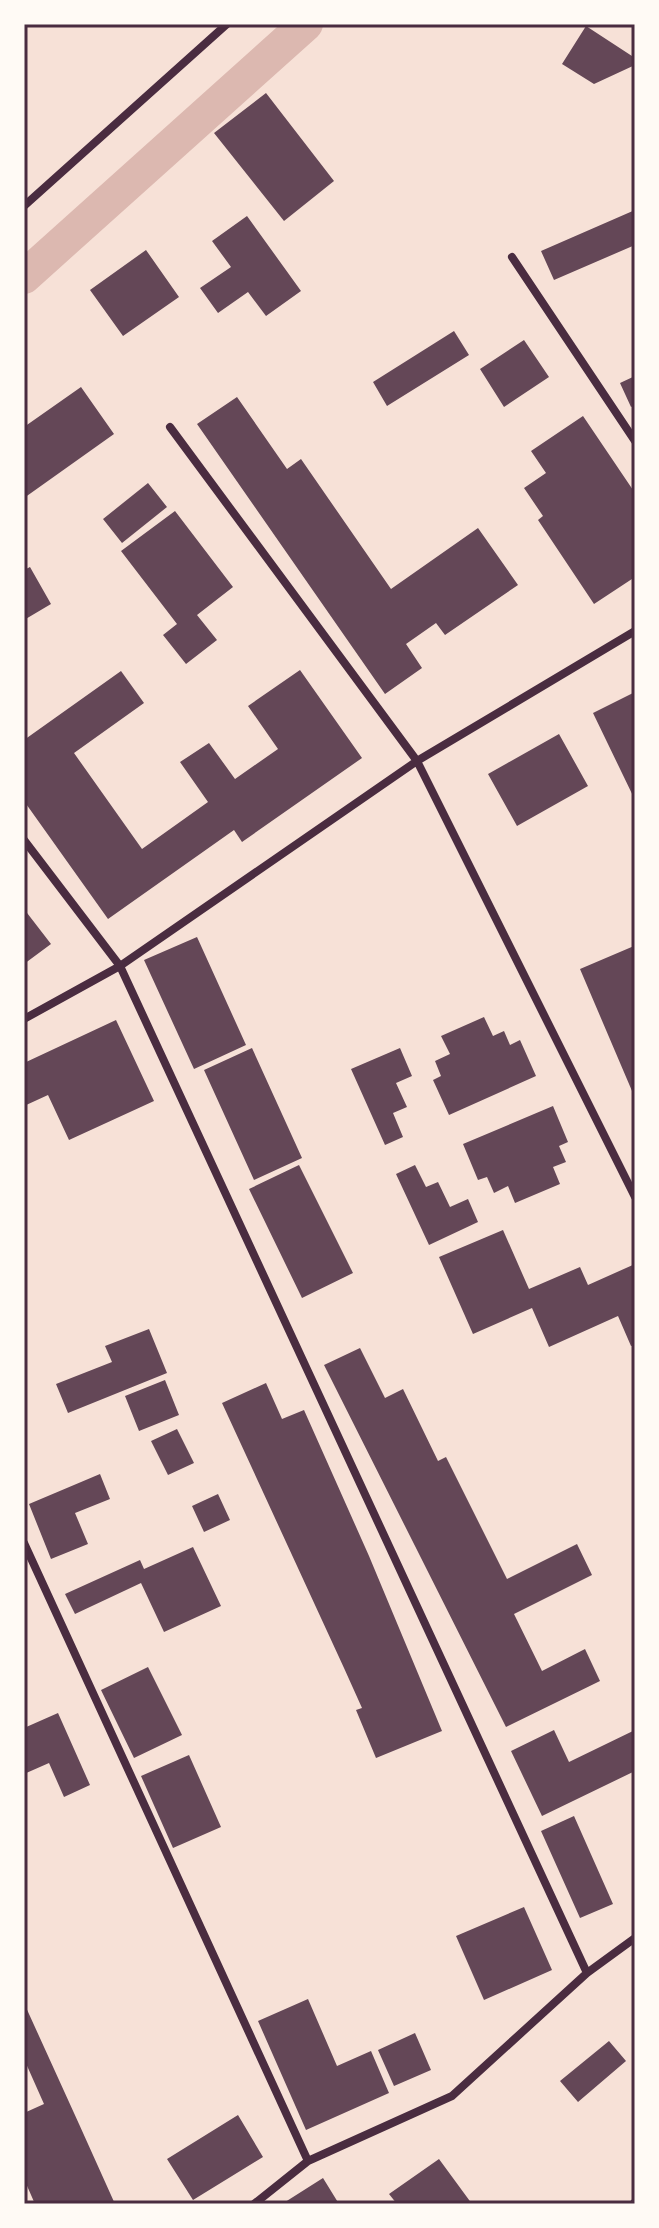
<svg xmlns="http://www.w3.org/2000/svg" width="659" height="2228" font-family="Inter,sans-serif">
	<rect width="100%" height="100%" fill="#f7e1d7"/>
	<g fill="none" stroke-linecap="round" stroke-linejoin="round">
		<path stroke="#dcb8b0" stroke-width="34" d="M 24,277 L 306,24"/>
	</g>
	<path fill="#644757" d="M 586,26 L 635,58 L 635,65 L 594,84 L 562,64 Z
		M 266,93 L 334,181 L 284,221 L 214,133 Z
		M 635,210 L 635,245 L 554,280 L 541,251 Z
		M 247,216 L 301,291 L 266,316 L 248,292 L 218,313 L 200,288 L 231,267 L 212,241 Z
		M 146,250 L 179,297 L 123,336 L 90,290 Z
		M 454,331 L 469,355 L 387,406 L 373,382 Z
		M 524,340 L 549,377 L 504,407 L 480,369 Z
		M 635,376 L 635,405 L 631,407 L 620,383 Z
		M 81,387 L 114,434 L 24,498 L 24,427 Z
		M 237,397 L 287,469 L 301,459 L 391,589 L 478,528 L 518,585 L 445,635 L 436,623 L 406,644 L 422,668 L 385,694 L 197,424 Z
		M 583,416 L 635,493 L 635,577 L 594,604 L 538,520 L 543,516 L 524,488 L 546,473 L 531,451 Z
		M 148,483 L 167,507 L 122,543 L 103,519 Z
		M 175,511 L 233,587 L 197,615 L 217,640 L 186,664 L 163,635 L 177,624 L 121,551 Z
		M 30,567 L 51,604 L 24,620 L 24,570 Z
		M 300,670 L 362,758 L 242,842 L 234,830 L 108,919 L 24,801 L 24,740 L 121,671 L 144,703 L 74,753 L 142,849 L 208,802 L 180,762 L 209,743 L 235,779 L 278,749 L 248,706 Z
		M 635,692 L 635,800 L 593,713 Z
		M 559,734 L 588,786 L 517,826 L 488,774 Z
		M 24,909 L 51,944 L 24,964 Z
		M 197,937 L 246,1045 L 194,1069 L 144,960 Z
		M 634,946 L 635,948 L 635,1098 L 580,969 Z
		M 484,1017 L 493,1036 L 504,1031 L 510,1045 L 520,1040 L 536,1076 L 449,1115 L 433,1080 L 441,1076 L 435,1061 L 450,1054 L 441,1036 Z
		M 116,1020 L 154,1101 L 69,1140 L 48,1095 L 24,1106 L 24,1063 Z
		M 252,1048 L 302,1158 L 254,1180 L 204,1070 Z
		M 400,1048 L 412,1076 L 396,1083 L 407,1107 L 393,1113 L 403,1137 L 385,1145 L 351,1069 Z
		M 553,1106 L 568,1142 L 559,1146 L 566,1162 L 553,1167 L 560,1184 L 515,1203 L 508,1186 L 494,1193 L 487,1177 L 478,1180 L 463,1144 Z
		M 299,1165 L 353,1273 L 302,1298 L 249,1189 Z
		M 415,1165 L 426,1187 L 438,1182 L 450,1207 L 468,1199 L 478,1222 L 429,1245 L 396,1174 Z
		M 503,1230 L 529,1289 L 580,1267 L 588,1285 L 635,1264 L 635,1345 L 631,1346 L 618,1316 L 549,1347 L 532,1308 L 473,1334 L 439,1257 Z
		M 149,1329 L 167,1373 L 68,1413 L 56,1384 L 112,1362 L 105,1346 Z
		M 360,1348 L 385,1398 L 403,1389 L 438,1461 L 446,1457 L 507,1579 L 577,1544 L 592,1575 L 514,1614 L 542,1671 L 585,1649 L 600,1681 L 506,1727 L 324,1365 Z
		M 165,1380 L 179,1415 L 139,1431 L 125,1396 Z
		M 266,1383 L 282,1419 L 304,1410 L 369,1556 L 442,1731 L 376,1758 L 356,1710 L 362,1708 L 344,1668 L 222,1403 Z
		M 177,1429 L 194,1463 L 168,1475 L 151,1441 Z
		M 100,1474 L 110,1499 L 75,1513 L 88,1544 L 51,1559 L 29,1504 Z
		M 218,1494 L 230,1520 L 204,1532 L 192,1506 Z
		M 193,1547 L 221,1606 L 164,1632 L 141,1583 L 75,1614 L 65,1594 L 140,1560 L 144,1569 Z
		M 148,1667 L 182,1735 L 134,1758 L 101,1690 Z
		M 58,1713 L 90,1785 L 64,1797 L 49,1763 L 24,1774 L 24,1728 Z
		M 554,1730 L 569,1762 L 635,1730 L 635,1771 L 542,1816 L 511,1751 Z
		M 189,1755 L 221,1827 L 173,1848 L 141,1776 Z
		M 574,1816 L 613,1904 L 580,1918 L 541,1831 Z
		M 524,1907 L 552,1970 L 484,2000 L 456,1936 Z
		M 308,1999 L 337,2066 L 371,2051 L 389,2093 L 306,2130 L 258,2021 Z
		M 24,2003 L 79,2124 L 115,2204 L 35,2204 L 24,2179 L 24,2113 L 44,2104 L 24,2059 Z
		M 415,2033 L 431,2070 L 394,2086 L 378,2050 Z
		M 609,2041 L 626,2061 L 578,2102 L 560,2081 Z
		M 238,2115 L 263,2157 L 193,2200 L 167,2159 Z
		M 439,2159 L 472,2204 L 397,2204 L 389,2194 Z
		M 323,2178 L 339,2204 L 282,2204 Z"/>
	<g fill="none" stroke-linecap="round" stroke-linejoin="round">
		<path stroke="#4a2c40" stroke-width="8" d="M 24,206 L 227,24
			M 512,257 L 635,441
			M 170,427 L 417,761 L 635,1197
			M 24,840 L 120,966 L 587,1973
			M 24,1019 L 120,966 L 417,761 L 635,631
			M 24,1543 L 308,2161
			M 254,2204 L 308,2161 L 452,2096 L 587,1973 L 635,1938
			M 633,2204 L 635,2202"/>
	</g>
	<rect width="659" height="2228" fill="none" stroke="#fffaf5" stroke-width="52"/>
	<rect x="26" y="26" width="607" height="2176" fill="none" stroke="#4a2c40" stroke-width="3"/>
</svg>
